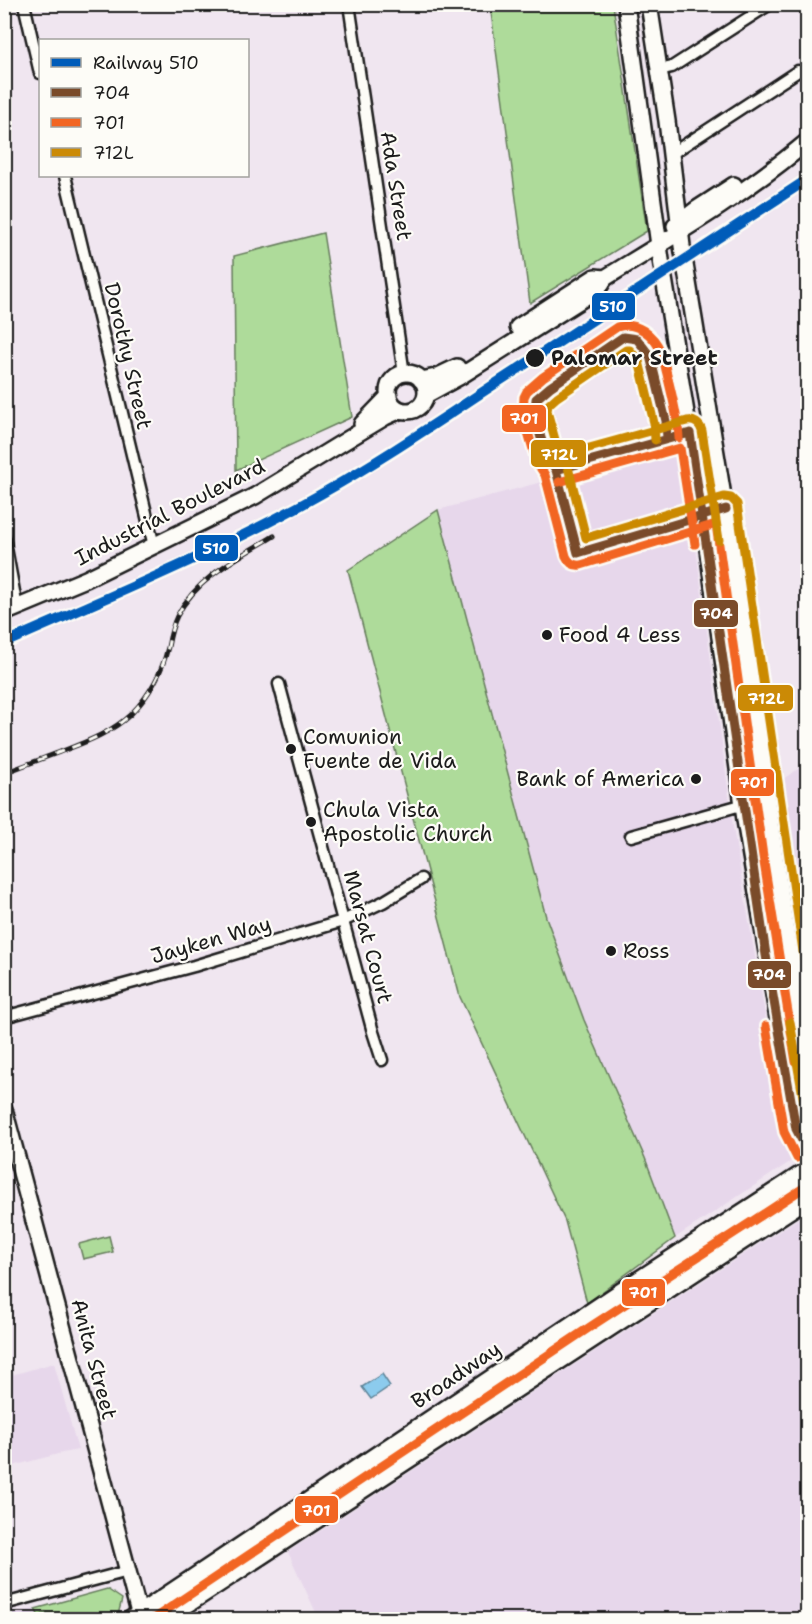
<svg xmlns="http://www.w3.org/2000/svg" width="812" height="1624" font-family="'Shantell Sans',sans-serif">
	<rect width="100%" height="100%" fill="#f0e6f0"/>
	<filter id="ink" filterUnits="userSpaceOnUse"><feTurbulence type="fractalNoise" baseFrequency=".0167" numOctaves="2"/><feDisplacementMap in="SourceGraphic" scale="12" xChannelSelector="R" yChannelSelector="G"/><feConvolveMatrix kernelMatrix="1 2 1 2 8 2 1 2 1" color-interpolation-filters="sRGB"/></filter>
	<g filter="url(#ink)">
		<path fill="#e7d7eb" d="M 681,444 L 686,474 L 734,834 L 781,1108 L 796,1158 L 675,1238 L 645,1158 L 584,1020 L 546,917 L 438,510 Z
			M 807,763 L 807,1017 L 774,785 Z
			M 807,1213 L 807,1619 L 319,1619 L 288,1552 Z
			M 54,1363 L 78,1450 L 62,1453 L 5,1468 L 5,1377 Z
			M 35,1609 L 39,1616 L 45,1612 L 47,1619 L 5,1620 L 5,1614 Z"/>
		<path fill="#aedb9a" stroke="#657c5b" stroke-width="1.5" d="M 490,5 L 613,5 L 647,231 L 530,303 Z
			M 323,233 L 352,417 L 236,470 L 234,256 Z
			M 438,510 L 546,917 L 584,1020 L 645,1158 L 675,1238 L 587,1303 L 565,1221 L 460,997 L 348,570 Z
			M 109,1236 L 113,1252 L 83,1259 L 79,1244 Z
			M 107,1589 L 122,1599 L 118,1615 L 111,1619 L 47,1619 L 45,1613 L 39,1616 L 35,1609 Z"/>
		<path fill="#8ccbed" stroke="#5f8599" stroke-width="1.5" d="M 382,1374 L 390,1386 L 371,1399 L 362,1387 Z"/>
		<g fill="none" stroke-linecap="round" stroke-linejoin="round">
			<defs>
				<path id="street" d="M 24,4 L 40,73
					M 349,4 L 404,374
					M 659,70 L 672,67 L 770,4
					M 671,154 L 798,71
					M 65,176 L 154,546
					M 4,537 L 17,608
					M 578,553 L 726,509
					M 279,684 L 373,1032 L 382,1060
					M 631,836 L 766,798
					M 4,1017 L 194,966 L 343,921 L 383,902 L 421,879
					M 4,1604 L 128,1571"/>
				<path id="secondary" d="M 626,4 L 661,260 L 706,535 L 745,820 L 793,1109 L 796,1129 L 808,1153
					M 649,4 L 667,121 L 682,246 L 730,539 L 769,817 L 787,939 L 808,1060
					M 675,226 L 697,209 L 734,185
					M 518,327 L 595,277 L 605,278
					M388 392a19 19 0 1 1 38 0a19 19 0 1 1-38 0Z
					M 421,380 L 436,377 L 457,367
					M 426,395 L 459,377 L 598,289 L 605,278 C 675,235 745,194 808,141
					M 362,424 L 389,396
					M 4,613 L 86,579 L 255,496 L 350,438 L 385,417 L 401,410
					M 4,1109 L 141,1620"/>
				<path id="primary" d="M 130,1620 L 631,1285 L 808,1170
					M 163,1620 L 808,1198"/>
			</defs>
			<use href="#street" stroke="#1c1c1c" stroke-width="15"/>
			<use href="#secondary" stroke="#1c1c1c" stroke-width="20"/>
			<use href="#primary" stroke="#1c1c1c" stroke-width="21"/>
			<use href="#street" stroke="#fdfcf7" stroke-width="10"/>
			<use href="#secondary" stroke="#fdfcf7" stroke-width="15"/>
			<use href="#primary" stroke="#fdfcf7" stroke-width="16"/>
			<defs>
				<path id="rail" d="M 4,773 C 23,766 41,759 60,752 C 86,742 111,733 131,714 C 150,695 162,672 168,647 C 170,636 172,626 177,616 C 196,578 239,557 274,536"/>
			</defs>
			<use href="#rail" stroke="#1c1c1c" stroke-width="5"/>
			<use href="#rail" stroke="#fdfcf7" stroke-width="3" stroke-dasharray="9" stroke-linecap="butt"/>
			<defs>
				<path id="bus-1" d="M 690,433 L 766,955 L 796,1129 L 808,1152
					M 556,470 L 690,433
					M 578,553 L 556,470 C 543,452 534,421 536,399 L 550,387 L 623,337 L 637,339 L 650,356 L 666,421 L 667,439
					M 578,553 L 726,509"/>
				<path id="bus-2" d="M 679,438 C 678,416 672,396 667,374 C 665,367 664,359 661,352 C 654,335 636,320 617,327 L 543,377 L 527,391 L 524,397 L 523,415 L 537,463 L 545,475 L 566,556 C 569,563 574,566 581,565 L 716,524 L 763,856 L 796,1062
					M 559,482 L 680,448 L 695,544
					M 766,1026 L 784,1132 L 797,1158
					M 153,1619 L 593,1325 L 808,1185"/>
				<path id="bus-3" d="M 655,440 L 654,423 L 639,361 L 630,350 L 626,350 L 557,397 L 548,405 L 547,411 L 559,454 L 568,467 L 586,538 L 724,497 L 731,498 L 737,504 L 808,985
					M 553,458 L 687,421 C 694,420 700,424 702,431 L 719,540
					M 790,1022 L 808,1125"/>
			</defs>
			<use href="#bus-1" stroke="#fdfcf7" stroke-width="14"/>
			<use href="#bus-2" stroke="#fdfcf7" stroke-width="14"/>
			<use href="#bus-3" stroke="#fdfcf7" stroke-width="14"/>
			<use href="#bus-1" stroke="#7a4b2a" stroke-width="9"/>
			<use href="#bus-2" stroke="#f26522" stroke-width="9"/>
			<use href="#bus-3" stroke="#cb8a06" stroke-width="9"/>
			<defs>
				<path id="rail-1" d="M 4,643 C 111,596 220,551 321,494 C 389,456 453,411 518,369 C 615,306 711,242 808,179"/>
			</defs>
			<use href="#rail-1" stroke="#fdfcf7" stroke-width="15"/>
			<use href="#rail-1" stroke="#005cb9" stroke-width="10"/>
		</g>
	</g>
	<g fill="#1c1c1c" stroke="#fdfcf7" stroke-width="2">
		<circle cx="535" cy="358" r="10"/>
		<circle cx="547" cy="635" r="6"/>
		<circle cx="291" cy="749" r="6"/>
		<circle cx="696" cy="779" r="6"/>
		<circle cx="311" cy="822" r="6"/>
		<circle cx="611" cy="951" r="6"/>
	</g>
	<g text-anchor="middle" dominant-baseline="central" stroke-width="4.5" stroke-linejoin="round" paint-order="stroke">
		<g font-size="21" fill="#1c1c1c" stroke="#fdfcf7">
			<text transform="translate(396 186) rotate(81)">Ada Street</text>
			<text transform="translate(128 356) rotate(77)">Dorothy Street</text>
			<text transform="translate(170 512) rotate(-27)">Industrial Boulevard</text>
			<text transform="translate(368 937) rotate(75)">Marsat Court</text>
			<text transform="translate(211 940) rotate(-16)">Jayken Way</text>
			<text transform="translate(94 1359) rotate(75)">Anita Street</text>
			<text transform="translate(456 1375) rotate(-34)">Broadway</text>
		</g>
		<g font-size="21" font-weight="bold" fill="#1c1c1c" stroke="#fdfcf7" text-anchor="start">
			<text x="551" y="358">Palomar Street</text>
		</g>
		<g font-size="21" fill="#1c1c1c" stroke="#fdfcf7" text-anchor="start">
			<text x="559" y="635">Food 4 Less</text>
			<text x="303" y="737">Comunion<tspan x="303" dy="24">Fuente de Vida</tspan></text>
			<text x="684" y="779" text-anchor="end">Bank of America</text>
			<text x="323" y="810">Chula Vista<tspan x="323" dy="24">Apostolic Church</tspan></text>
			<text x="623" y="951">Ross</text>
		</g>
	</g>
	<g stroke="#fdfcf7" stroke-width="2">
		<rect x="591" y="292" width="45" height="29" rx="6" fill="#005cb9"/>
		<rect x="501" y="404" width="46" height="29" rx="6" fill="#f26522"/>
		<rect x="530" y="439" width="57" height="29" rx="6" fill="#cb8a06"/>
		<rect x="194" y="534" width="45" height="28" rx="6" fill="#005cb9"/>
		<rect x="693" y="599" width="46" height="29" rx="6" fill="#7a4b2a"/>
		<rect x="737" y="684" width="57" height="28" rx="6" fill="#cb8a06"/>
		<rect x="730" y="768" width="45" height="29" rx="6" fill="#f26522"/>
		<rect x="747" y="960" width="45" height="29" rx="6" fill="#7a4b2a"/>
		<rect x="621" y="1278" width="45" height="29" rx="6" fill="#f26522"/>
		<rect x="294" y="1495" width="45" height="29" rx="6" fill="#f26522"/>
	</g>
	<g font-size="16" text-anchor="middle" font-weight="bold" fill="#fff">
		<text x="613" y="312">510</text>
		<text x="524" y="424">701</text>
		<text x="559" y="460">712L</text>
		<text x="216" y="554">510</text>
		<text x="716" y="619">704</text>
		<text x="766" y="704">712L</text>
		<text x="753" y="788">701</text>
		<text x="769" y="980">704</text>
		<text x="643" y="1298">701</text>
		<text x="316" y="1516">701</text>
	</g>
	<rect width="812" height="1624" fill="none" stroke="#fdfcf7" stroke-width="24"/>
	<rect x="12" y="12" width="788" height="1600" fill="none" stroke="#1c1c1c" stroke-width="2" filter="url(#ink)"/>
	<rect x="39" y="39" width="210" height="138" fill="#fdfcf7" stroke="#a3a29f" stroke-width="1.5"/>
	<rect x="51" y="58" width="30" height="9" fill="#005cb9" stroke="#a3a29f" stroke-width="1.5"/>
	<text x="93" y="69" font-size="18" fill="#1c1c1c">Railway 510</text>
	<rect x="51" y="88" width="30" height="9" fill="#7a4b2a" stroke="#a3a29f" stroke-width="1.5"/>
	<text x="93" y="99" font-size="18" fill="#1c1c1c">704</text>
	<rect x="51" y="118" width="30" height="9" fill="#f26522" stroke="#a3a29f" stroke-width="1.5"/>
	<text x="93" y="129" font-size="18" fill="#1c1c1c">701</text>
	<rect x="51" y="148" width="30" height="9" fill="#cb8a06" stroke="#a3a29f" stroke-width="1.5"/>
	<text x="93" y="159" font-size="18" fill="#1c1c1c">712L</text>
</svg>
